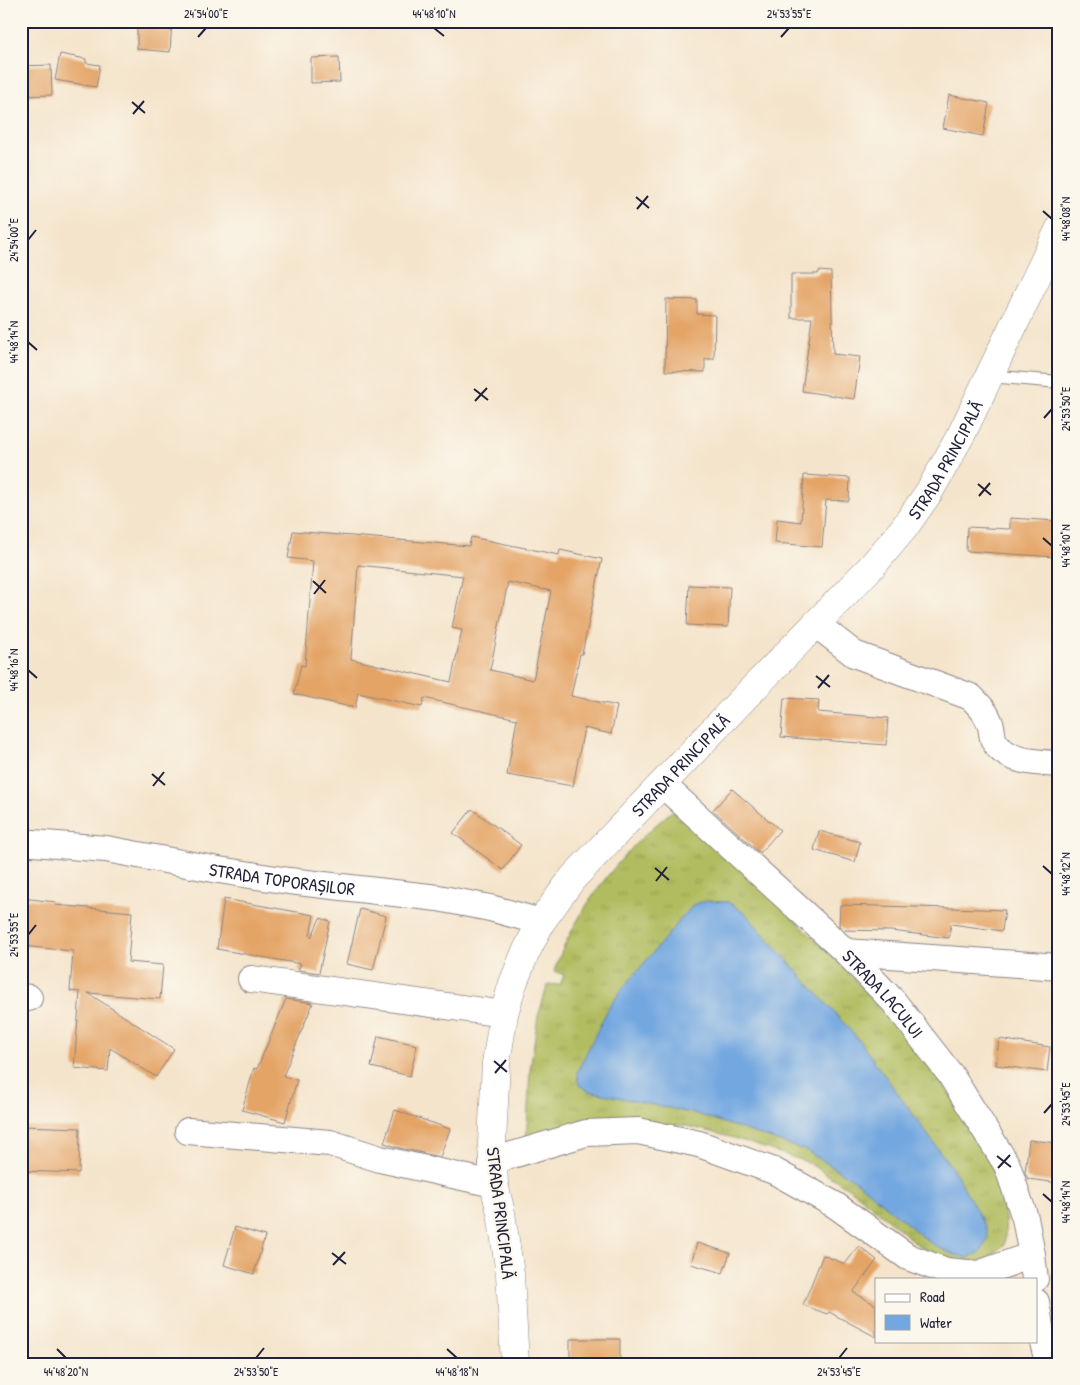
<svg xmlns="http://www.w3.org/2000/svg" width="1080" height="1385" font-family="'Patrick Hand',sans-serif">
	<defs>
		<pattern id="grass-tufts" width="24" height="20" patternUnits="userSpaceOnUse" patternTransform="scale(1.25)"><rect width="24" height="20" fill="#b0bc5e"/><path d="M3 7l-1-3M5 7V3M7 7l1-3M15 17l-1-3M17 17v-4M19 17l1-3" fill="none" stroke="#97a153"/></pattern>
	</defs>
	<rect width="100%" height="100%" fill="#fbf7ec"/>
	<filter id="ink" filterUnits="userSpaceOnUse"><feTurbulence type="fractalNoise" baseFrequency=".02" numOctaves="2"/><feDisplacementMap in="SourceGraphic" scale="10" xChannelSelector="R" yChannelSelector="G"/><feConvolveMatrix kernelMatrix="1 2 1 2 8 2 1 2 1" color-interpolation-filters="sRGB"/></filter>
	<filter id="wash" filterUnits="userSpaceOnUse"><feTurbulence type="fractalNoise" baseFrequency=".0096" numOctaves="4" result="noise"/><feDisplacementMap in="SourceGraphic" scale="20" xChannelSelector="R" yChannelSelector="G"/><feGaussianBlur stdDeviation="1.12" result="paint"/><feColorMatrix in="noise" values="0 0 0 0 0 0 0 0 0 0 0 0 0 0 0 0 0 1.4 0 .05"/><feComposite in="paint" operator="in"/></filter>
	<g filter="url(#wash)">
		<rect width="100%" height="100%" fill="#f4e4cb"/>
		<path fill="url(#grass-tufts)" stroke="#696f4c" d="M 672,811 L 685,818 C 773,900 1027,1116 1004,1245 L 982,1262 L 940,1259 L 919,1246 L 856,1193 L 807,1162 L 734,1138 L 683,1125 L 633,1123 L 526,1143 L 530,1070 L 538,1016 L 548,984 L 560,985 L 564,975 L 554,971 C 577,908 619,854 672,811 Z"/>
		<path fill="#73a7e0" stroke="#4a648e" d="M 707,901 L 728,902 L 745,913 L 858,1039 L 957,1175 L 987,1230 L 988,1238 L 981,1252 L 968,1258 L 952,1254 L 929,1242 L 857,1182 L 807,1151 L 700,1115 L 589,1091 L 579,1085 L 577,1072 L 608,1009 L 623,988 L 694,904 Z"/>
		<g id="blocks">
			<path fill="#e4a466" fill-rule="evenodd" d="M 137,21 L 172,21 L 170,52 L 137,49 Z
				M 60,54 L 86,59 L 86,63 L 100,65 L 96,87 L 55,80 Z
				M 339,57 L 340,82 L 311,83 L 311,58 Z
				M 51,65 L 52,95 L 21,96 L 21,66 Z
				M 949,95 L 989,103 L 983,136 L 943,128 Z
				M 819,271 L 831,272 L 833,354 L 860,357 L 854,399 L 802,391 L 812,318 L 791,318 L 791,274 L 818,274 Z
				M 666,299 L 697,300 L 697,314 L 715,315 L 714,359 L 705,359 L 705,372 L 665,371 Z
				M 804,475 L 850,478 L 849,501 L 826,500 L 822,547 L 775,543 L 777,519 L 801,522 Z
				M 1010,518 L 1057,521 L 1055,557 L 966,551 L 967,527 L 1010,529 Z
				M 293,531 L 469,546 L 471,537 L 559,555 L 560,550 L 602,559 L 582,654 L 580,654 L 571,696 L 617,706 L 611,734 L 584,728 L 573,786 L 507,775 L 517,719 L 424,698 L 422,707 L 358,693 L 355,708 L 294,694 L 301,665 L 305,666 L 313,561 L 288,558 ZM 358,565 L 463,576 L 452,628 L 462,630 L 451,682 L 351,659 ZM 508,582 L 551,591 L 533,680 L 490,670 Z
				M 689,585 L 730,587 L 728,627 L 687,625 Z
				M 784,698 L 819,700 L 818,712 L 888,718 L 886,745 L 781,737 Z
				M 732,789 L 780,830 L 760,853 L 713,810 Z
				M 472,809 L 521,845 L 503,870 L 453,833 Z
				M 819,831 L 860,842 L 855,862 L 814,850 Z
				M 21,898 L 56,902 L 55,905 L 132,912 L 128,962 L 163,965 L 160,999 L 88,993 L 174,1049 L 156,1077 L 110,1048 L 108,1071 L 74,1068 L 80,992 L 70,991 L 73,951 L 21,946 Z
				M 224,899 L 314,915 L 310,936 L 312,936 L 320,918 L 330,921 L 319,973 L 298,970 L 301,964 L 217,949 Z
				M 840,905 L 953,908 L 1005,910 L 1002,931 L 951,924 L 949,938 L 891,931 L 844,930 L 839,926 Z
				M 360,909 L 386,916 L 373,970 L 347,964 Z
				M 286,999 L 313,1003 L 283,1076 L 297,1080 L 285,1122 L 242,1110 L 254,1068 L 257,1069 Z
				M 378,1036 L 417,1045 L 410,1076 L 371,1067 Z
				M 999,1039 L 1050,1047 L 1047,1072 L 996,1065 Z
				M 395,1110 L 450,1129 L 440,1157 L 400,1148 L 384,1143 Z
				M 21,1126 L 80,1128 L 79,1173 L 21,1171 Z
				M 1029,1140 L 1059,1143 L 1059,1183 L 1028,1179 L 1025,1173 Z
				M 235,1227 L 265,1236 L 254,1274 L 224,1265 Z
				M 697,1243 L 730,1253 L 723,1273 L 691,1264 Z
				M 859,1246 L 877,1260 L 853,1292 L 876,1305 L 876,1337 L 829,1312 L 827,1314 L 803,1305 L 823,1255 L 845,1264 Z
				M 570,1339 L 620,1339 L 620,1364 L 570,1364 Z"/>
		</g>
	</g>
	<g filter="url(#ink)">
		<use href="#blocks" fill-opacity="0" stroke="#8b8383" stroke-width="1"/>
		<g fill="none" stroke-linecap="round" stroke-linejoin="round">
			<defs>
				<path id="service" d="M 989,376 L 1059,382"/>
				<g id="minor">
					<path d="M 816,624 L 854,654 L 971,697 C 980,706 987,713 991,726 C 992,731 992,737 994,741 C 1005,762 1038,763 1059,764"/>
					<path id="s1" d="M 662,784 L 846,952 L 894,1002 L 950,1074 L 1007,1165 L 1025,1218 L 1032,1255 L 1035,1279"/>
					<path id="s2" d="M 21,842 L 106,849 L 219,870 L 289,881 L 438,898 L 490,908 L 541,922"/>
					<path d="M 846,952 L 1059,967"/>
					<path d="M 251,979 L 504,1014"/>
					<path d="M 21,997 L 29,998"/>
					<path d="M 188,1131 L 330,1143 L 380,1159 L 494,1184"/>
					<path d="M 492,1161 L 586,1133 L 638,1131 L 699,1144 L 774,1171 L 835,1205 L 908,1257 L 946,1271 L 978,1274 L 1032,1255"/>
					<path d="M 1036,1302 L 1042,1338 L 1048,1362 L 1053,1364"/>
				</g>
				<g id="secondary">
					<path id="s3" d="M 515,1364 L 510,1274 L 501,1213 L 494,1184 L 492,1143 L 496,1063 L 504,1014 L 512,986 L 524,956 L 541,922 L 572,879 L 741,701 L 873,565 L 904,528 L 929,492 L 962,433 L 1059,230"/>
				</g>
			</defs>
			<use href="#service" stroke="#8b8383" stroke-width="14"/>
			<use href="#minor" stroke="#8b8383" stroke-width="28"/>
			<use href="#secondary" stroke="#8b8383" stroke-width="29"/>
			<use href="#service" stroke="#fff" stroke-width="12"/>
			<use href="#minor" stroke="#fff" stroke-width="26"/>
			<use href="#secondary" stroke="#fff" stroke-width="28"/>
		</g>
	</g>
	<path fill="none" stroke="#22223b" stroke-width="2" d="M 434,28 L 444,36M 198,37 L 206,28M 781,37 L 789,28M 132,102 L 145,113M 133,114 L 144,101M 636,197 L 649,208M 637,209 L 648,196M 1043,211 L 1052,219M 28,240 L 36,230M 28,342 L 37,350M 474,389 L 488,400M 475,401 L 487,388M 1044,418 L 1052,409M 978,484 L 991,495M 979,496 L 990,483M 1043,538 L 1052,546M 313,581 L 326,593M 314,594 L 325,580M 28,670 L 37,678M 816,676 L 830,687M 818,688 L 829,675M 152,774 L 165,785M 153,786 L 164,772M 1043,866 L 1052,874M 655,868 L 669,880M 656,881 L 667,867M 28,935 L 36,925M 494,1061 L 507,1072M 495,1073 L 506,1060M 1044,1113 L 1052,1104M 997,1156 L 1011,1167M 998,1168 L 1010,1155M 1043,1194 L 1052,1202M 332,1253 L 346,1264M 333,1265 L 345,1252M 57,1349 L 66,1358M 447,1349 L 457,1358M 256,1358 L 264,1348M 839,1358 L 847,1348"/>
	<g text-anchor="middle" dominant-baseline="central" stroke-width="4.5" stroke-linejoin="round" paint-order="stroke">
		<g font-size="18" fill="#22223b" stroke="#fbf7ec">
			<text stroke="none"><textPath href="#s3" startOffset="1068">STRADA PRINCIPALĂ</textPath></text>
			<text stroke="none"><textPath href="#s3" startOffset="662">STRADA PRINCIPALĂ</textPath></text>
			<text stroke="none"><textPath href="#s2" startOffset="264">STRADA TOPORAȘILOR</textPath></text>
			<text stroke="none"><textPath href="#s1" startOffset="305">STRADA LACULUI</textPath></text>
			<text transform="translate(501 1213) rotate(83)">STRADA PRINCIPALĂ</text>
		</g>
	</g>
	<rect width="1080" height="1385" fill="none" stroke="#fbf7ec" stroke-width="55"/>
	<rect x="875" y="1278" width="162" height="65" fill="#fbf7ec" stroke="#a4a2a5"/>
	<rect x="885" y="1294" width="25" height="8" fill="#ffffff" stroke="#a4a2a5"/>
	<text x="920" y="1302" font-size="15" fill="#22223b">Road</text>
	<rect x="885" y="1315" width="25" height="15" fill="#73a7e0" stroke="#a4a2a5"/>
	<text x="920" y="1328" font-size="15" fill="#22223b">Water</text>
	<rect x="28" y="28" width="1024" height="1330" fill="none" stroke="#22223b" stroke-width="2"/>
	<g font-size="12" text-anchor="middle" fill="#22223b">
		<text x="206" y="18">24°54'00"E</text>
		<text x="434" y="18">44°48'10"N</text>
		<text x="789" y="18">24°53'55"E</text>
		<text transform="translate(1066 219) rotate(-90)" y="4">44°48'08"N</text>
		<text transform="translate(14 240) rotate(-90)" y="4">24°54'00"E</text>
		<text transform="translate(14 342) rotate(-90)" y="4">44°48'14"N</text>
		<text transform="translate(1066 409) rotate(-90)" y="4">24°53'50"E</text>
		<text transform="translate(1066 546) rotate(-90)" y="4">44°48'10"N</text>
		<text transform="translate(14 670) rotate(-90)" y="4">44°48'16"N</text>
		<text transform="translate(1066 874) rotate(-90)" y="4">44°48'12"N</text>
		<text transform="translate(14 935) rotate(-90)" y="4">24°53'55"E</text>
		<text transform="translate(1066 1104) rotate(-90)" y="4">24°53'45"E</text>
		<text transform="translate(1066 1202) rotate(-90)" y="4">44°48'14"N</text>
		<text x="66" y="1376">44°48'20"N</text>
		<text x="256" y="1376">24°53'50"E</text>
		<text x="457" y="1376">44°48'18"N</text>
		<text x="839" y="1376">24°53'45"E</text>
	</g>
</svg>
